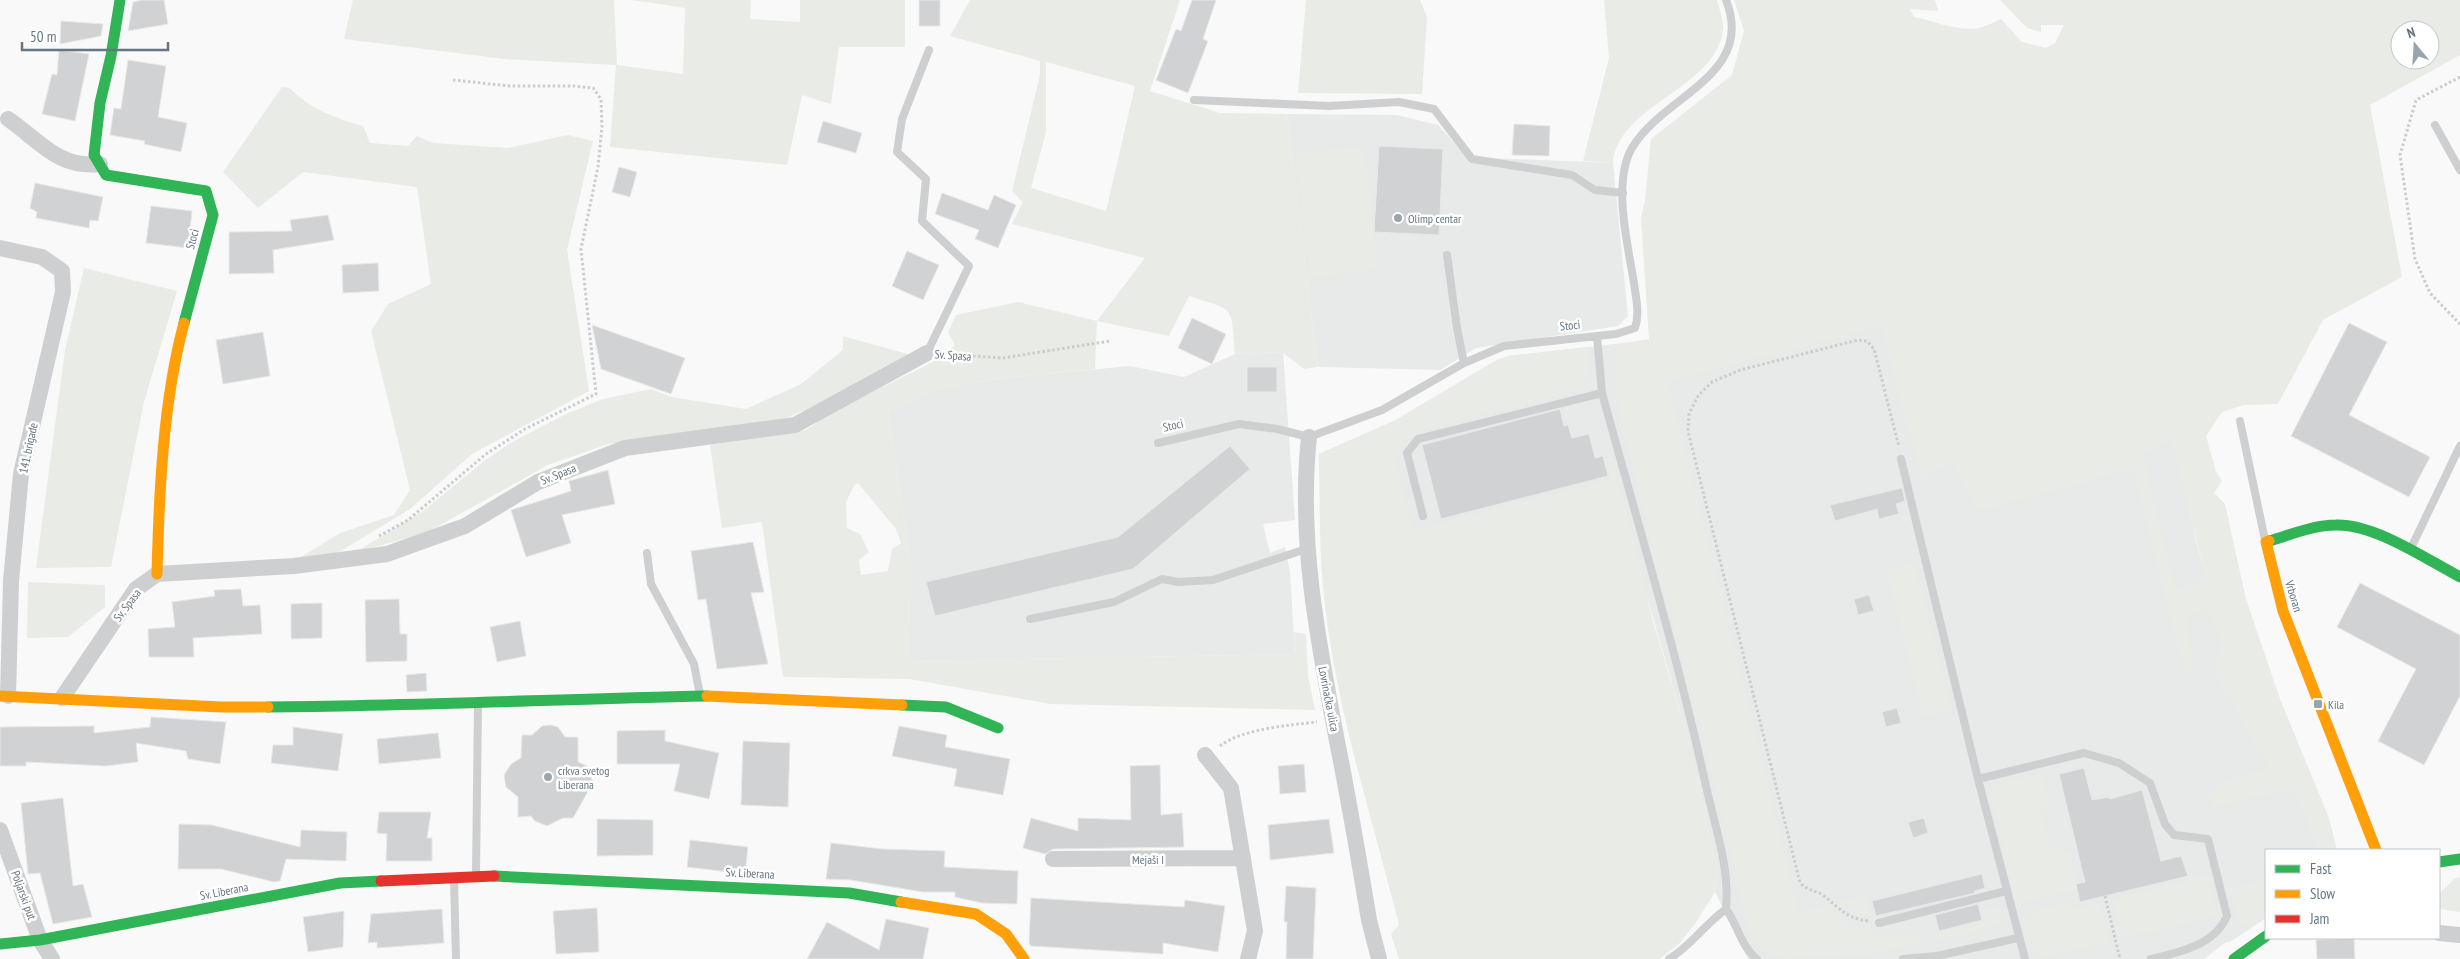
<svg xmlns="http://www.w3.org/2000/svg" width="2460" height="959" font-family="'PT Sans Narrow',sans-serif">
	<rect width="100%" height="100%" fill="#f9f9f9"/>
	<path fill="#e8e9e9" d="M 1287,114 L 1397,115 L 1438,125 L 1467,157 L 1613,163 L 1628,316 L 1618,326 L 1476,348 L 1440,370 L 1318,367 Z
		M 2120,255 L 2177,457 L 2197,545 L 2219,624 L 2320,850 L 2266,850 L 2266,918 L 2230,942 L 2226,942 L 2204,959 L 1748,959 L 1715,892 L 1718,873 L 1686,732 L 1646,593 L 1323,586 L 1319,454 L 1394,421 L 1495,361 L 1508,356 L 1649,340 Z
		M 1283,352 L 1295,520 L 1263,524 L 1270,553 L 1285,547 L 1290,572 L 1295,654 L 908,661 L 911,564 L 888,412 L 939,388 L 1003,378 L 1130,366 L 1184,377 L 1235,354 Z"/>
	<path fill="#e8ebe6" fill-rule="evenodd" d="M 353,0 L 614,0 L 617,65 L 683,74 L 685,8 L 632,0 L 751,0 L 750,19 L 800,22 L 800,0 L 905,0 L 905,47 L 839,47 L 831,104 L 802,95 L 787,165 L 610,147 L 616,65 L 505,59 L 344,39 Z
		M 970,0 L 1180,0 L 1150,91 L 1220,113 L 1287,114 L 1318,367 L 1304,369 L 1282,352 L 1235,354 C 1231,305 1236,311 1189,296 L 1169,336 L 1097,321 L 1095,369 L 1003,378 L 939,388 L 888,412 L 911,564 L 908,661 L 1295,654 L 1294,632 L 1306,634 L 1308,676 L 1315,710 L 1051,704 L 909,679 L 783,677 L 762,522 L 722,528 L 710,445 L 806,430 L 832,412 L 933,362 L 955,345 L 948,332 L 956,315 L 1018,302 L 1097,321 L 1145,258 L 1012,224 L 1023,202 L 1012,191 L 1040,75 L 1040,61 L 950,36 ZM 1046,62 L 1135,86 L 1106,211 L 1031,188 L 1046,132 ZM 858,483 L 896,529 L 901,543 L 892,549 L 888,571 L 861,575 L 859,560 L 869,552 L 860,534 L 847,528 L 846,502 L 854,485 Z
		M 1306,0 L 1420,0 L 1427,17 L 1422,94 L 1298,93 Z
		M 1604,0 L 1717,0 C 1719,9 1724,21 1723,30 C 1716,89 1618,104 1613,163 L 1583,161 L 1609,58 Z
		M 1734,0 L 1935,0 L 1938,11 L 1910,9 L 1914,17 C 1934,21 1959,32 1979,28 C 1987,26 1994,22 2001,19 L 2022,42 L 2046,48 L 2055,43 L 2064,25 L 2041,25 L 2041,32 L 2027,28 L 2000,0 L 2460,0 L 2460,55 L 2370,105 L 2402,277 L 2323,320 L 2278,404 L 2244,405 L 2222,412 L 2206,436 L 2216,472 L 2222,481 L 2214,493 L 2225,504 L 2246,599 L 2280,699 L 2329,818 L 2337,850 L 2320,850 L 2291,789 L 2213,807 L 2207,793 L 2235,777 L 2268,767 L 2213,670 L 2222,643 L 2208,608 L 2186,615 L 2194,680 L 2184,669 L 2132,469 L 1979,511 L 1951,460 L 1922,482 L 1881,327 L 1668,381 L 1799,912 L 1866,895 L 1872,915 L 1864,916 L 1841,906 L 1841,920 L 1849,926 L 1865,928 L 1876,935 L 1934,938 L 1935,935 L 1985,922 L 1985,910 L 1998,905 L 2004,922 L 1965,935 L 1926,940 L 1876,954 L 1783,959 L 1761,950 L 1753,942 L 1745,917 L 1709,762 L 1653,551 L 1614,388 L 1617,357 L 1614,345 L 1649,339 L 1641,218 L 1645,201 L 1651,139 L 1732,75 L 1744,31 ZM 2400,30 L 2430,30 L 2430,60 L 2400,60 ZM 2171,440 L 2206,578 L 2176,590 L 2143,453 Z
		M 282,87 L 290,88 C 306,107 339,120 363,126 L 370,143 L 408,146 L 417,136 L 433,143 L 508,148 L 568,135 L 593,141 L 567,250 L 589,391 L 472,454 L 410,509 L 336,554 L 301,557 L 340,533 L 394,515 L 410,490 L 371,331 L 388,304 L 431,284 L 417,187 L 303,172 L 258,208 L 223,172 Z
		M 1364,146 L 1378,269 L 1309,278 L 1295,154 Z
		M 84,268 L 177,291 L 144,402 L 111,567 L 36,568 L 65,350 Z
		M 843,336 L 911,355 L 816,405 L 777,422 L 608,444 L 548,465 L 426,533 L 356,552 L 423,511 L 484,461 L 512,442 L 566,414 L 603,399 L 651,389 L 671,397 L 746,409 L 801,384 L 843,350 Z
		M 1588,347 L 1589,370 L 1581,390 L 1411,433 L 1394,458 L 1413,530 L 1610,479 L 1606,458 L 1613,456 L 1653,621 L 1686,732 L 1718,873 L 1715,892 L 1695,924 L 1678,945 L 1659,959 L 1399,959 L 1391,934 L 1399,925 C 1371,813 1334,703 1323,587 C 1319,543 1320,498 1319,454 L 1394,421 L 1495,361 L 1508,356 Z
		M 1914,562 L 1952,711 L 1923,718 L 1886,570 Z
		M 28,582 L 105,585 L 105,607 L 68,637 L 27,638 Z
		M 2041,773 L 2051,808 L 2040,812 L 2052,851 L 2063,848 L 2064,852 L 2069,850 L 2079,890 L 2016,904 L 1991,801 L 1991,792 L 1999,783 Z
		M 2208,874 L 2218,916 L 2123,938 L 2113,900 Z
		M 2460,877 L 2460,912 L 2439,909 L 2440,893 L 2454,879 Z
		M 2266,878 L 2266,918 L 2251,927 L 2243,926 L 2234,911 L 2230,888 Z
		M 2099,903 L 2110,942 L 2041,958 L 2027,940 L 2022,925 C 2035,904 2049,907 2072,904 L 2074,910 Z"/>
	<path fill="#d0d2d3" stroke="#e8e8e8" d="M 142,0 L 164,0 L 168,24 L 128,31 L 133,2 Z
		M 919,0 L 940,0 L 940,26 L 919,26 Z
		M 1192,0 L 1216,0 L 1203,39 L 1208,41 L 1188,93 L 1156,80 L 1176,29 L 1181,31 Z
		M 61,21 L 103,24 L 101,36 L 60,44 Z
		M 59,50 L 89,54 L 75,121 L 42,114 L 52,74 L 57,75 Z
		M 128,60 L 166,66 L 158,117 L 187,123 L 181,152 L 144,144 L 145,141 L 110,135 L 114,108 L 121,109 Z
		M 823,121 L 862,133 L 856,153 L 817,142 Z
		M 1514,124 L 1550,126 L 1549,156 L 1512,155 Z
		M 1379,146 L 1443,149 L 1439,235 L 1374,232 Z
		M 619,167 L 637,172 L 630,197 L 612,192 Z
		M 35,183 L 103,197 L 98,221 L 90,220 L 89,228 L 36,218 L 37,212 L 30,208 Z
		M 942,193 L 988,210 L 994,195 L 1016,205 L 998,248 L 975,239 L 979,230 L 935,214 Z
		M 151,206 L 192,211 L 188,248 L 146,243 Z
		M 328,215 L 334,240 L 273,250 L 274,273 L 229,274 L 229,232 L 292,231 L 290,220 Z
		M 907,251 L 939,265 L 923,300 L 892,286 Z
		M 378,263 L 379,291 L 343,293 L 342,265 Z
		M 1192,318 L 1226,334 L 1212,364 L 1178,348 Z
		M 2349,323 L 2387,342 L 2349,415 L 2430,457 L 2409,497 L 2291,436 Z
		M 592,325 L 685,358 L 671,394 L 601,369 Z
		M 263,332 L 270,376 L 223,384 L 216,340 Z
		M 1247,367 L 1277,367 L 1277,392 L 1247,392 Z
		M 1560,409 L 1564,426 L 1568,425 L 1572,438 L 1589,434 L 1595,458 L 1603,456 L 1608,476 L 1441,519 L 1422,445 Z
		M 1230,446 L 1250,469 L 1133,569 L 935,616 L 926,582 L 1118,537 Z
		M 608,470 L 615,504 L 562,515 L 571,543 L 526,557 L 511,510 L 571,491 L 569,481 Z
		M 1902,488 L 1905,501 L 1896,504 L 1899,514 L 1879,519 L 1877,509 L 1835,521 L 1830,505 Z
		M 753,542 L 764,592 L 751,593 L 768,664 L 717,669 L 706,599 L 698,600 L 691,551 Z
		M 2360,583 L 2460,635 L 2460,696 L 2424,765 L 2378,741 L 2416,669 L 2337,627 Z
		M 241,589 L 243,606 L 260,605 L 262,634 L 193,638 L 194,657 L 149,657 L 148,629 L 175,627 L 172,602 L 215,596 L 214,590 Z
		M 1869,595 L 1874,611 L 1858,615 L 1854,599 Z
		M 399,599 L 400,634 L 407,634 L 407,661 L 366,662 L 365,600 Z
		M 322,603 L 322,638 L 291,639 L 291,604 Z
		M 520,621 L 526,656 L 497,662 L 490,627 Z
		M 426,673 L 427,691 L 407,692 L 406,675 Z
		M 1897,708 L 1901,723 L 1886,727 L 1882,712 Z
		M 151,717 L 226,722 L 220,764 L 188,759 L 186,751 L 136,743 L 138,762 L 106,766 L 26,762 L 26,766 L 0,766 L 0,727 L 94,726 L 94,733 L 150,727 Z
		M 550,725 L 558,727 L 565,737 L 578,737 L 578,762 L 587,766 L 592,780 L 591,786 L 573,818 L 563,818 L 547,826 L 535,821 L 531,816 L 518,817 L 518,797 L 506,787 L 504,775 L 511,764 L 521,758 L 522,735 L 532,735 L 542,726 Z
		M 899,726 L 947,735 L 945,747 L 1010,759 L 1003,795 L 954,786 L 957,769 L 892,756 Z
		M 293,727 L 343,734 L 338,771 L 271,763 L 273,745 L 293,745 Z
		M 665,730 L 665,741 L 719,753 L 709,799 L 674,791 L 680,764 L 617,764 L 617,731 Z
		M 438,733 L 441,758 L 379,764 L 377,739 Z
		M 743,741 L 790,743 L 788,807 L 741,805 Z
		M 1304,764 L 1306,792 L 1280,794 L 1278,766 Z
		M 1160,765 L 1161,815 L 1182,813 L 1184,847 L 1053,849 L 1045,854 L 1023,848 L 1031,818 L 1078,831 L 1078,818 L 1131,820 L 1130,766 Z
		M 2084,768 L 2092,800 L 2109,797 L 2110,799 L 2142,790 L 2161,861 L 2181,856 L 2188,876 L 2080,902 L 2076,884 L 2085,882 L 2059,774 Z
		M 63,798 L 73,886 L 83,884 L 92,917 L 53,924 L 40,873 L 28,874 L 21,803 Z
		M 379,812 L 431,812 L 427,838 L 432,838 L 432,861 L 386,861 L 387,834 L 377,833 Z
		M 1924,818 L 1928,833 L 1913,838 L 1908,822 Z
		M 597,819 L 653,820 L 653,855 L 597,856 Z
		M 1329,819 L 1334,853 L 1270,860 L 1268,825 Z
		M 179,824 L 212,825 L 300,847 L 301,830 L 347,832 L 346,861 L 286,859 L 280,881 L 274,882 L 221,869 L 178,869 Z
		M 690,840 L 748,847 L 745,874 L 687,867 Z
		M 831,843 L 882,849 L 945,851 L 944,867 L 1018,871 L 1017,904 L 982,903 L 955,897 L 955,892 L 923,892 L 851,880 L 826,879 Z
		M 1982,874 L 1985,888 L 1974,891 L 1975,893 L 1876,916 L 1872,901 Z
		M 1286,886 L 1316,888 L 1313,959 L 1286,959 L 1287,922 L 1284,922 Z
		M 1031,898 L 1184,907 L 1185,900 L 1225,906 L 1218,952 L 1163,943 L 1163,954 L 1031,946 L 1029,943 Z
		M 1978,904 L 1982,920 L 1939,931 L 1935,915 Z
		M 597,908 L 599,952 L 556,954 L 553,911 Z
		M 442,909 L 444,943 L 377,948 L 377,942 L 368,943 L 371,914 Z
		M 344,911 L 343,947 L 308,952 L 303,917 Z
		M 886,919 L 929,928 L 923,959 L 807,959 L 827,922 L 879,950 Z
		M 2354,938 L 2355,959 L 2317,959 L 2316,940 Z"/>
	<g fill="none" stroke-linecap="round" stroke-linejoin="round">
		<path stroke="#cbcccd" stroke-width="3" stroke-dasharray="2.5 2.5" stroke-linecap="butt" d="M 2460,77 L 2416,100 L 2400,155 L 2415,259 L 2430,293 L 2460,324
			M 943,354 L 1003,358 L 1110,341
			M 379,536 L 408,520 L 486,454 L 525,429 L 596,394 L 581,249 L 598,167 L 602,127 L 601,99 L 593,88 L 574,86 L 510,86 L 453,80
			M 1220,746 C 1241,729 1290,725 1317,722
			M 2105,896 L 2120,959
			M 1868,921 C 1844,917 1842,910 1824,896 C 1816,890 1808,891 1800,883 L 1688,431 L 1689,414 L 1698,396 L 1712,382 L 1740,370 L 1858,340 L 1867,341 L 1874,349 L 1899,447"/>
		<path stroke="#cecfd0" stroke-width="8" d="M 1194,100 L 1329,106 L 1399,102 L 1434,109 L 1472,159 L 1572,175 L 1595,190 L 1623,193
			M 2435,125 L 2460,170
			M 1447,255 L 1457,328 L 1464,363
			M 1597,336 L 1602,393
			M 927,353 L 969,266 L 922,221 L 926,179 L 897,152 L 902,119 L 929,50
			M 2240,421 L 2265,540
			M 1158,443 L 1239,424 L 1277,429 L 1309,437 L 1382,410 L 1464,363 L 1504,346 L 1616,334 L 1635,328 C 1640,313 1636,299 1634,283 C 1628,246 1612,182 1632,148 C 1663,95 1756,76 1726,0
			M 1901,459 L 1978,779 L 2025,959
			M 1423,516 L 1407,453 L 1418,439 L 1602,393 C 1638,524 1677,654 1706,786 C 1715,827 1730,868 1726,909 C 1738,925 1741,947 1757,959
			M 2411,548 L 2460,446
			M 647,553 L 651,584 L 694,664 L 700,695
			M 1030,619 L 1114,602 L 1162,579 L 1178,582 L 1213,580 L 1306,549
			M 1978,779 L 2084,753 L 2119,763 L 2150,783 L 2165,824 L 2174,835 L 2208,839 L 2227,916 C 2215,945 2178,953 2151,959
			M 476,873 L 478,704
			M 454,877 L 456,959
			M 1879,923 L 2006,891
			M 1669,959 C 1691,946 1704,925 1726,909
			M 1903,959 L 1937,956 L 2018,938"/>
		<path stroke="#cecfd0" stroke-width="16" d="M 8,119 C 39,140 58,169 100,164
			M 0,248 L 42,257 L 62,271 L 63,292 L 21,474 L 11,581 L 8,696
			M 1309,437 C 1298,540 1318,641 1337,741 C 1349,801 1359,860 1369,920 L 1379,959
			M 62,698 L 136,589 L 157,574 L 294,566 L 387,554 L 465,526 L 538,482 L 625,448 L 795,425 L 927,353
			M 1205,755 L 1231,788 L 1255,931 L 1248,959
			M 0,830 L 40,940 L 52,959
			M 1053,859 L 1243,858
			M 2439,933 L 2460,935"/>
		<path stroke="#30b455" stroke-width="11" d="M 120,0 L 111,56 L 100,103 L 94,155 L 106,175 L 206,191 L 213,215 L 184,323
			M 2269,541 C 2290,535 2313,525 2336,525 C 2375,524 2426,559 2460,577
			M 902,705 L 946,707 L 998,728
			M 268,707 C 414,706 561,699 707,696
			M 2439,862 L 2460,859
			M 494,876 L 849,893 L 901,902
			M 0,944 L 40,940 L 340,883 L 381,881
			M 2234,959 L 2266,936"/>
		<path stroke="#ff9f0a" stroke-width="11" d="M 2269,541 L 2266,542 L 2283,611 L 2376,850
			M 157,574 C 159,493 163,401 184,323
			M 0,696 L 221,707 L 268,707
			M 707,696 L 902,705
			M 901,902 L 976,914 L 1006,934 L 1024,959"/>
		<path stroke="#e5322d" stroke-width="11" d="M 381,881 L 494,876"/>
	</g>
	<g fill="#99a4ac" stroke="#fff" stroke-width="2">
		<circle cx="1398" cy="218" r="5"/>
		<rect x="2313" y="699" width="10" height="10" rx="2.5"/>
		<circle cx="548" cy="777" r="5"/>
	</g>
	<g text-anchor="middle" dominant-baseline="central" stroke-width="5" stroke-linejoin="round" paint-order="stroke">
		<g font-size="12" fill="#657683" stroke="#fff" text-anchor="start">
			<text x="1408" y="218">Olimp centar</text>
			<text x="2328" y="704">Kila</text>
			<text x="558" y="770">crkva svetog<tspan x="558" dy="14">Liberana</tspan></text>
		</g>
		<g font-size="12" fill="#657683" stroke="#fff">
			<text transform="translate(192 239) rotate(-75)">Stoci</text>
			<text transform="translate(1570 325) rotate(-6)">Stoci</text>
			<text transform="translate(953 355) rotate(4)">Sv. Spasa</text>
			<text transform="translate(1173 425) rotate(-13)">Stoci</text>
			<text transform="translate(28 448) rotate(-78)">141. brigade</text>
			<text transform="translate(558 474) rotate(-22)">Sv. Spasa</text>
			<text transform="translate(2294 596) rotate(73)">Vrboran</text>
			<text transform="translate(127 605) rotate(-53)">Sv. Spasa</text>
			<text transform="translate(1329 699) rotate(79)">Lovrinačka ulica</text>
			<text x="1148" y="859">Mejaši I</text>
			<text transform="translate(750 873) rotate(3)">Sv. Liberana</text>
			<text transform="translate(224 891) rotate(-11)">Sv. Liberana</text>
			<text transform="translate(24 895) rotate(70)">Poljarski put</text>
		</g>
	</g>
	<rect x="2265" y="849" width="175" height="90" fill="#ffffff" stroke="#c1c8cd"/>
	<rect x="2275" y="865" width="25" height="8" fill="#30b455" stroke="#c1c8cd"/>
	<text x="2310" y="874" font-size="15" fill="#657683">Fast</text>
	<rect x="2275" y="890" width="25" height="8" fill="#ff9f0a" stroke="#c1c8cd"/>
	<text x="2310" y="899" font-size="15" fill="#657683">Slow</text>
	<rect x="2275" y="915" width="25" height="8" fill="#e5322d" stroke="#c1c8cd"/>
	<text x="2310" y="924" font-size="15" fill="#657683">Jam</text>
	<g transform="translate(2415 45) rotate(342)"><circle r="24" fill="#ffffff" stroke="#c1c8cd"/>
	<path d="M0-4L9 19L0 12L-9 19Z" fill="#99a4ac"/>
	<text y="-8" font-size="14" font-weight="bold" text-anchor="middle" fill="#657683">N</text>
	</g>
	<path d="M22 42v8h146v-8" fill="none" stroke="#657683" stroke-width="2.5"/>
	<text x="30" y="42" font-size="15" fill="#657683" stroke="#ffffff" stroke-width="4" paint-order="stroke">50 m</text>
</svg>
